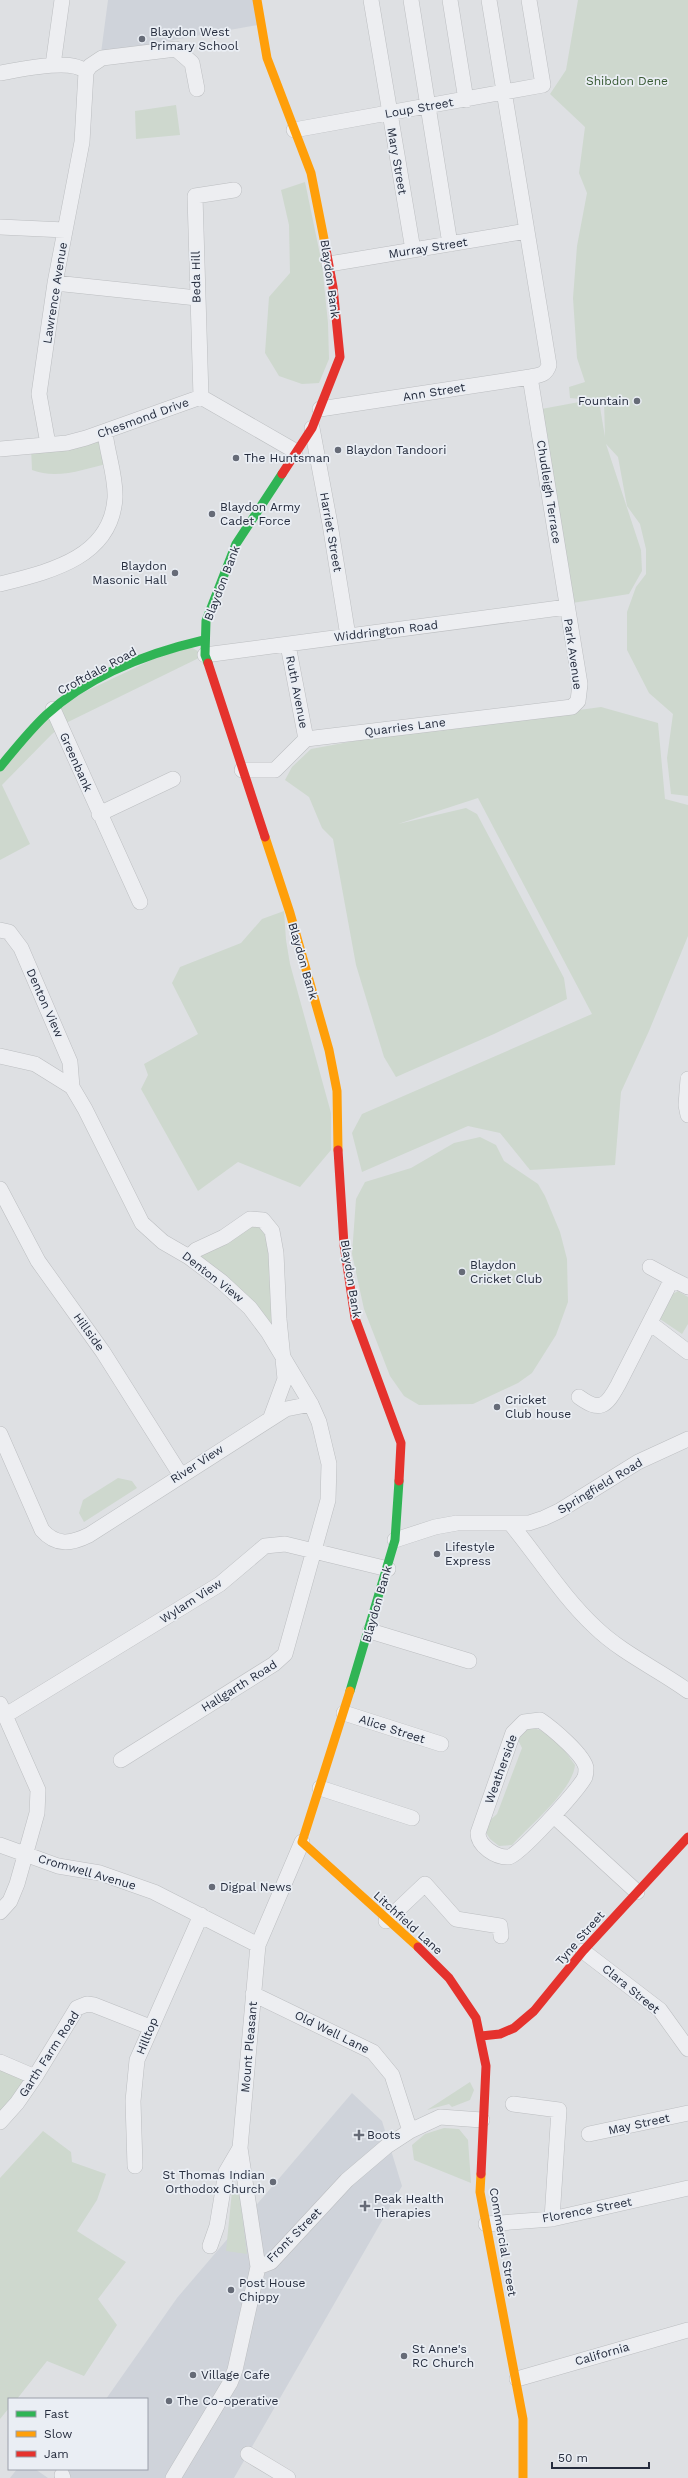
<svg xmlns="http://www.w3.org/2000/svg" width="688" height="2478" font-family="'Work Sans',sans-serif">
	<rect width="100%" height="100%" fill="#dee0e3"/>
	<path fill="#cfd3da" d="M 108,0 L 254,0 L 258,25 L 101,53 Z
		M 352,2093 L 382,2121 L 402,2186 L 234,2478 L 54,2478 L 60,2469 L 147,2469 L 147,2399 L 106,2399 L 177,2298 Z
		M 17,2469 L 35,2469 L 48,2478 L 10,2478 Z"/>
	<path fill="#ced8ce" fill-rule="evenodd" d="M 578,0 L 688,0 L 688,796 L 671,794 L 667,758 L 673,714 L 649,693 L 627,650 L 627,612 L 636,587 L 646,574 L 646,549 L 640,524 L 627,506 L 618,457 L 606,444 L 641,550 L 642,571 L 629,594 L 566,604 L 536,410 L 590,400 L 570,398 L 569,387 L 585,382 L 577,358 L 573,298 L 577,246 L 587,193 L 579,173 L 585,127 L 550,94 L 566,70 ZM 599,401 L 604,401 L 605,437 Z
		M 176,105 L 180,135 L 136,139 L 135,111 Z
		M 305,182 L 322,264 L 328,323 L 329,359 L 319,383 L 302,384 L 279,376 L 265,353 L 269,297 L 290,273 L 289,225 L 281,190 Z
		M 105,432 L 110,463 C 85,469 57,480 32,470 L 31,447 Z
		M 185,644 L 205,655 L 68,722 L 52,734 L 2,785 L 30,844 L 0,860 L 0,767 L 53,707 Z
		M 601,707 L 658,723 L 665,799 L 688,805 L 688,936 L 649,1031 L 621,1092 L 615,1165 L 530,1170 L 500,1133 L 468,1126 L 362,1172 L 352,1133 L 362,1114 L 592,1014 L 478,798 L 398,824 L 466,808 L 477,814 L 564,978 L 567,999 L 494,1034 L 396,1077 L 384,1057 L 356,965 L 333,839 L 322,828 L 309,797 L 285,780 L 292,767 L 311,749 L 354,741 Z
		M 284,911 L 286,940 L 290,964 L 331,1113 L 331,1150 L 300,1187 L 238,1162 L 198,1191 L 141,1089 L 148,1075 L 144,1064 L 198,1034 L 172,983 L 180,967 L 241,943 L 262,919 Z
		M 480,1137 L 496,1145 L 504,1161 L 538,1184 L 545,1196 L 560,1232 L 567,1259 L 568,1302 L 556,1335 L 532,1373 L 518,1383 L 473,1404 L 419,1405 L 404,1396 L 390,1376 L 364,1309 L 352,1254 L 356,1199 L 365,1182 L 411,1168 L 454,1143 Z
		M 263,1220 L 279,1319 L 268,1332 L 189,1257 Z
		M 678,1291 L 688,1297 L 688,1324 L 682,1334 L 660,1319 L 671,1295 Z
		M 118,1478 L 132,1481 L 137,1488 L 84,1522 L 79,1513 L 83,1500 Z
		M 531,1728 C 551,1730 564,1749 575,1765 C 573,1790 529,1826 512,1845 L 499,1846 L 490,1839 L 485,1831 L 489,1821 L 497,1814 L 522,1748 L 517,1738 L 522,1732 Z
		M 0,2062 L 35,2077 L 0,2122 Z
		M 470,2082 L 474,2090 L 470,2100 L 452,2107 L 449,2104 L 427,2110 Z
		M 444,2128 L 459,2129 L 468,2140 L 471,2183 L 414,2160 L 412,2145 L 425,2134 Z
		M 43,2131 L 71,2152 L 72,2162 L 106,2174 L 97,2200 L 77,2231 L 126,2262 L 98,2299 L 117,2325 L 84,2376 L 47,2361 L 17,2399 L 9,2399 L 9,2408 L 0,2419 L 0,2178 Z
		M 239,2190 L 247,2254 L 226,2251 L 232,2191 Z"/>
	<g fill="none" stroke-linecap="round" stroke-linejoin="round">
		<defs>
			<path id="street" d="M 371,0 L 413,250
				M 411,0 L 450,244
				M 450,0 L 466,100
				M 53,65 L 62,0
				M 0,73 C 19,70 72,57 86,72
				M 294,130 L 543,85 L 529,0
				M 0,227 L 65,230
				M 329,264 L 527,231
				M 55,283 L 197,298
				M 201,397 L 195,196 L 234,190
				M 320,409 L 530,377 C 540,375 546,375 549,365 L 489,0
				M 312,428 L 330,524 L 348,636
				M 48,444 L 39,394 L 55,283 L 82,142 L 86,72 L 90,66 L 102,58 L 176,49 L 192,63 L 197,89
				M 0,449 L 67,443 L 86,438 L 201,397 L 295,451
				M 0,584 C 47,572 111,559 115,498 C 116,476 107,453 105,432
				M 288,645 L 306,739
				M 205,655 L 567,607
				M 53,709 L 140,902
				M 242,770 L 275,770 L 306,739 L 572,707 L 578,701 L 580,684 L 530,377
				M 99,814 L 173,779
				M 0,930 L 9,932 L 21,948 L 70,1062 L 72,1087
				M 0,1056 L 35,1064 L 72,1087 L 85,1109 L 142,1223 L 163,1242 L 189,1257 L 222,1282 L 250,1308 L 268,1332 L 311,1404 L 319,1422 L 329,1464 L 328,1500 L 285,1654 L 274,1664 L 121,1760
				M 688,1079 L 686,1105 L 688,1115
				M 0,1189 L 38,1261 L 103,1352 L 180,1474
				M 189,1257 L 196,1250 L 224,1237 L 250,1219 L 263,1220 L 272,1231 L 276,1253 L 279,1319 L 285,1379 L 271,1417
				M 672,1279 L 688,1287
				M 650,1323 L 688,1352
				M 579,1397 C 600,1412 606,1407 618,1385 L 672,1279 L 650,1267
				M 0,1434 L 42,1530 C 56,1546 71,1544 89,1535 L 286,1409 L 311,1404
				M 510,1523 C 539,1558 562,1596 595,1627 C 623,1654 658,1669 688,1691
				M 395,1540 L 435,1527 L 457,1523 L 529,1523 L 544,1518 L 559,1511 L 638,1462 L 688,1439
				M 370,1631 L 469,1661
				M 0,1704 L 38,1790 L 37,1813 L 17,1884 L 10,1901 L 0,1912
				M 344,1713 L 441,1744
				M 6,1715 L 220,1584 L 265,1546 L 285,1544 L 388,1569
				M 540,1720 C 552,1728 584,1755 586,1768 C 586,1771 586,1774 585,1777 C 579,1789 519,1856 509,1857 C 496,1858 478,1846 478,1833 L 513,1733 L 524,1722 Z
				M 320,1788 L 412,1818
				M 554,1816 L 637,1892
				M 0,1845 L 58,1866 L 100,1873 L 154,1892 L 258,1945
				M 386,1921 L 425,1884 L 456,1919 L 500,1926 L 501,1936
				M 583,1951 L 660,2010 L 688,2049
				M 253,1994 L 373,2052 L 392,2075 L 410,2131
				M 0,2062 L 35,2077
				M 513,2104 L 559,2110 L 552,2219
				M 0,2122 L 17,2103 L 35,2077 L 77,2008 L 87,2004 L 94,2005 L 150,2027
				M 589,2134 L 688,2113
				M 135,2166 L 133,2101 L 137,2060 L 201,1915
				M 486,2224 L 552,2219 L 688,2188
				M 210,2246 L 217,2226 L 226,2172 L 240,2148
				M 258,2267 L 240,2148 L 258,1945 L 302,1842
				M 517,2379 L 688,2330
				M 248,2454 L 288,2478
				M 62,2475 L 63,2478
				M 173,2478 L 230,2383 L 235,2370 L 258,2267 L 271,2262 L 347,2180 L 387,2146 L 410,2131 L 440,2117 L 482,2120"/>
		</defs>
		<use href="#street" stroke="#bcbec1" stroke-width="16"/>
		<use href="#street" stroke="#edeef1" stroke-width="15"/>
		<path stroke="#30b455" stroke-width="9" d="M 208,663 L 205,655 L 206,621 L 236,544 L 282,474
			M 0,767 C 15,749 29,731 46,715 C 89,675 148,653 204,640
			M 350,1691 L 395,1540 L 399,1481"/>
		<path stroke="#ff9f0a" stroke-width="9" d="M 257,0 L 267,58 L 311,173 L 325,244
			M 265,837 L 290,913 L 329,1050 L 337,1091 L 338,1150
			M 350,1691 L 302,1842 L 418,1947
			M 481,2174 L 480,2192 L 523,2419 L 523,2478"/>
		<path stroke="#e5322d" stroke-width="9" d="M 282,474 L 312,428 L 340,357 L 333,287 L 325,244
			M 208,663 L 265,837
			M 338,1150 L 344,1245 L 355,1318 L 401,1443 L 399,1481
			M 418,1947 L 449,1978 L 476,2018 L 486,2066 L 481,2174
			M 481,2036 L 500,2034 L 514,2028 L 534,2011 L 583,1951 L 688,1837"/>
	</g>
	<g fill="#666b77" stroke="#eaeef4" stroke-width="1.5">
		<circle cx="142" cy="39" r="4"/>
		<circle cx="637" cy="401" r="4"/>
		<circle cx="338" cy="450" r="4"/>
		<circle cx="236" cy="458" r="4"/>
		<circle cx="212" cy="514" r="4"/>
		<circle cx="175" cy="573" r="4"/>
		<circle cx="462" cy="1272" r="4"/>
		<circle cx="497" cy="1407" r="4"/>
		<circle cx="437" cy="1554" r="4"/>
		<circle cx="212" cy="1887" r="4"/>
		<path d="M357 2129h4v4h4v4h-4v4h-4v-4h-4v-4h4z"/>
		<circle cx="273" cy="2182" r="4"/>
		<path d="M363 2200h4v4h4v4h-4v4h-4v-4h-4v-4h4z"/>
		<circle cx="231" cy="2290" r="4"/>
		<circle cx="404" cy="2356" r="4"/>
		<circle cx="193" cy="2375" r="4"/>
		<circle cx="169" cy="2401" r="4"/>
	</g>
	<g text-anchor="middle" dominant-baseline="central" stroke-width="3.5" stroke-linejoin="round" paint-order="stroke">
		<g font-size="12" fill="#252c3d" stroke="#eaeef4" text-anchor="start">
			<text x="150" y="32">Blaydon West<tspan x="150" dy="14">Primary School</tspan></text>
			<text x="629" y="401" text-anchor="end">Fountain</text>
			<text x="346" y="450">Blaydon Tandoori</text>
			<text x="244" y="458">The Huntsman</text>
			<text x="220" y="507">Blaydon Army<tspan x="220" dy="14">Cadet Force</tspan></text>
			<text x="167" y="566" text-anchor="end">Blaydon<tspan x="167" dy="14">Masonic Hall</tspan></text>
			<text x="470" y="1265">Blaydon<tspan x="470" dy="14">Cricket Club</tspan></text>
			<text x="505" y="1400">Cricket<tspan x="505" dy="14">Club house</tspan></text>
			<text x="445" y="1547">Lifestyle<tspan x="445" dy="14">Express</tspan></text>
			<text x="220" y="1887">Digpal News</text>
			<text x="367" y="2135">Boots</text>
			<text x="265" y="2175" text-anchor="end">St Thomas Indian<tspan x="265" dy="14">Orthodox Church</tspan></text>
			<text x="374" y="2199">Peak Health<tspan x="374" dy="14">Therapies</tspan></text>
			<text x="239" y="2283">Post House<tspan x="239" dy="14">Chippy</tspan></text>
			<text x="412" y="2349">St Anne's<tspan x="412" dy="14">RC Church</tspan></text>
			<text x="201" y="2375">Village Cafe</text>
			<text x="177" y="2401">The Co-operative</text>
		</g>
		<g font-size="12" fill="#375932" stroke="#eaeef4">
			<text x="627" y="81">Shibdon Dene</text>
		</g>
		<g font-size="12" fill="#252c3d" stroke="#eaeef4">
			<text transform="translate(419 108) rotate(-10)">Loup Street</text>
			<text transform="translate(397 161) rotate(80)">Mary Street</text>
			<text transform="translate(428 248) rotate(-9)">Murray Street</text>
			<text transform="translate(196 277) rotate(-91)">Beda Hill</text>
			<text transform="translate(330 279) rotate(82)">Blaydon Bank</text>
			<text transform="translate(55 293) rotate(-81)">Lawrence Avenue</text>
			<text transform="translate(434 392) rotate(-9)">Ann Street</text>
			<text transform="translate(143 418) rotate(-20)">Chesmond Drive</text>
			<text transform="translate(549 492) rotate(81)">Chudleigh Terrace</text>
			<text transform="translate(331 532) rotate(80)">Harriet Street</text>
			<text transform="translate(222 583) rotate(-69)">Blaydon Bank</text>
			<text transform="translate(386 631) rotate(-7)">Widdrington Road</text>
			<text transform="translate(573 654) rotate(82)">Park Avenue</text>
			<text transform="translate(97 671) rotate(-28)">Croftdale Road</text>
			<text transform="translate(297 692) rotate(79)">Ruth Avenue</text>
			<text transform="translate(405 727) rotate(-7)">Quarries Lane</text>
			<text transform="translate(76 762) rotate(66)">Greenbank</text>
			<text transform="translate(303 961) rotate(74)">Blaydon Bank</text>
			<text transform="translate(45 1003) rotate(66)">Denton View</text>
			<text transform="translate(213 1277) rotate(38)">Denton View</text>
			<text transform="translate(351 1279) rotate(81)">Blaydon Bank</text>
			<text transform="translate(89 1332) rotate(54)">Hillside</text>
			<text transform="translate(197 1464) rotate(-33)">River View</text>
			<text transform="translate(600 1486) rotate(-31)">Springfield Road</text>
			<text transform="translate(191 1601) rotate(-33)">Wylam View</text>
			<text transform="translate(377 1604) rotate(-74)">Blaydon Bank</text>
			<text transform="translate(239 1686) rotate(-32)">Hallgarth Road</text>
			<text transform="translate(392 1729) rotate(18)">Alice Street</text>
			<text transform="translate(501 1769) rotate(-70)">Weatherside</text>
			<text transform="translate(87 1872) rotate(16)">Cromwell Avenue</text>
			<text transform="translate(408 1923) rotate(42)">Litchfield Lane</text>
			<text transform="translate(580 1938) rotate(-49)">Tyne Street</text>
			<text transform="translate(631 1989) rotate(39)">Clara Street</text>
			<text transform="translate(332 2032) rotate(26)">Old Well Lane</text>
			<text transform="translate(147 2036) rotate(-68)">Hilltop</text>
			<text transform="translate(249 2047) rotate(-85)">Mount Pleasant</text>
			<text transform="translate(49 2054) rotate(-57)">Garth Farm Road</text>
			<text transform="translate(639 2124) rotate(-12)">May Street</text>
			<text transform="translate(587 2210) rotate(-11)">Florence Street</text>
			<text transform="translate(294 2235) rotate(-45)">Front Street</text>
			<text transform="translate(503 2242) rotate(80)">Commercial Street</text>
			<text transform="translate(602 2354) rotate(-16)">California</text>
		</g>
	</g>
	<rect x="8" y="2398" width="140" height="72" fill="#eaeef4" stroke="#9ba0ab"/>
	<rect x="16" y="2411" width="20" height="6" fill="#30b455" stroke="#9ba0ab"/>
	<text x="44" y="2418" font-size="12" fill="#252c3d">Fast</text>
	<rect x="16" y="2431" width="20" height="6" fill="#ff9f0a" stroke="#9ba0ab"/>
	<text x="44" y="2438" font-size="12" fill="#252c3d">Slow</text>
	<rect x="16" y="2451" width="20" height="6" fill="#e5322d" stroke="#9ba0ab"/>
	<text x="44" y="2458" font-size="12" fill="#252c3d">Jam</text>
	<path d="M552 2462v6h97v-6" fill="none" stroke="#252c3d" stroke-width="2"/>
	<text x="558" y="2462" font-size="12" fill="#252c3d" stroke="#eaeef4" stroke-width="3" paint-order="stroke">50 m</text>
</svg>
